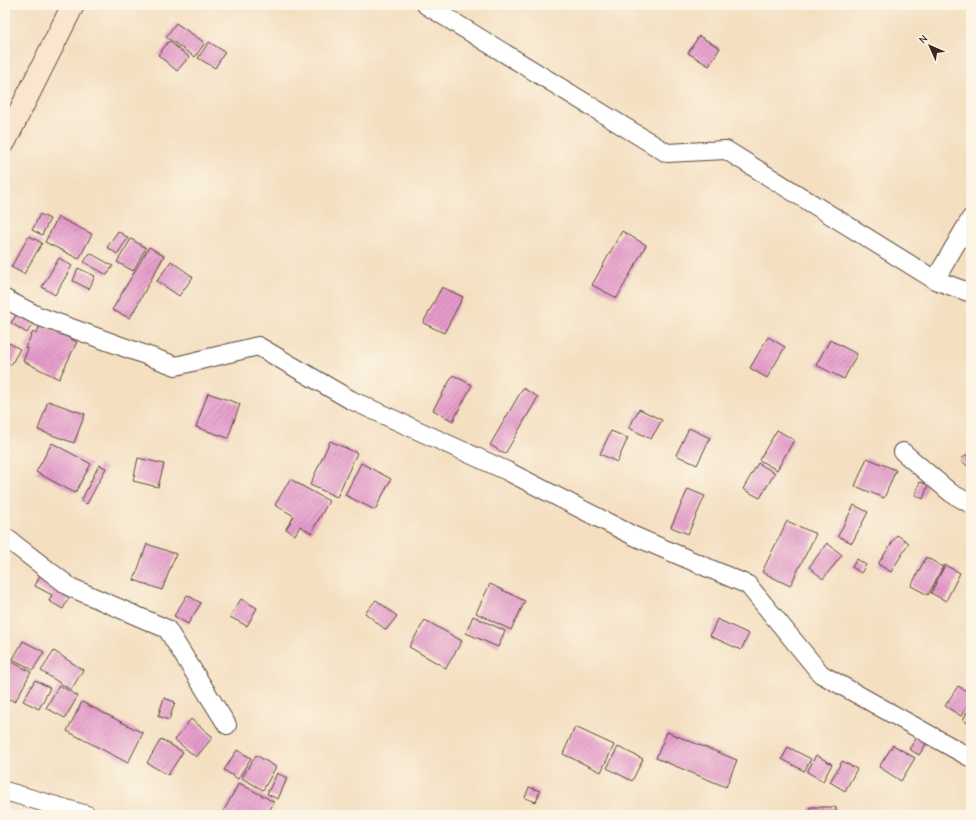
<svg xmlns="http://www.w3.org/2000/svg" width="976" height="820" font-family="'Comic Neue',sans-serif">
	<defs>
		<pattern id="building-hatch" width="6" height="6" patternUnits="userSpaceOnUse"><rect width="6" height="6" fill="#e59acb"/><path d="M-1 1l2-2M0 6l6-6M5 7l2-2" fill="none" stroke="#bb7ea4"/></pattern>
	</defs>
	<rect width="100%" height="100%" fill="#fcf5e5"/>
	<filter id="ink" filterUnits="userSpaceOnUse"><feTurbulence type="fractalNoise" baseFrequency=".025" numOctaves="2"/><feDisplacementMap in="SourceGraphic" scale="8" xChannelSelector="R" yChannelSelector="G"/><feConvolveMatrix kernelMatrix="1 2 1 2 8 2 1 2 1" color-interpolation-filters="sRGB"/></filter>
	<filter id="wash" filterUnits="userSpaceOnUse"><feTurbulence type="fractalNoise" baseFrequency=".012" numOctaves="4" result="noise"/><feDisplacementMap in="SourceGraphic" scale="16" xChannelSelector="R" yChannelSelector="G"/><feGaussianBlur stdDeviation="0.9" result="paint"/><feColorMatrix in="noise" values="0 0 0 0 0 0 0 0 0 0 0 0 0 0 0 0 0 1.4 0 .05"/><feComposite in="paint" operator="in"/></filter>
	<g filter="url(#wash)">
		<rect width="100%" height="100%" fill="#f4dfc1"/>
		<g id="blocks">
			<path fill="url(#building-hatch)" d="M 176,23 L 205,43 L 195,57 L 166,37 Z
				M 699,36 L 720,48 L 709,66 L 688,53 Z
				M 169,41 L 189,57 L 177,71 L 158,55 Z
				M 209,42 L 225,52 L 215,68 L 198,58 Z
				M 40,214 L 50,219 L 42,235 L 32,230 Z
				M 58,217 L 92,234 L 79,259 L 45,242 Z
				M 118,231 L 128,238 L 117,254 L 107,247 Z
				M 622,231 L 646,245 L 617,298 L 592,285 Z
				M 29,236 L 42,243 L 24,274 L 11,267 Z
				M 131,239 L 146,248 L 133,271 L 117,262 Z
				M 149,247 L 164,256 L 130,318 L 112,310 Z
				M 90,253 L 113,266 L 107,275 L 84,262 Z
				M 59,258 L 72,266 L 55,295 L 42,287 Z
				M 171,261 L 193,277 L 179,296 L 157,281 Z
				M 78,268 L 95,276 L 89,289 L 73,281 Z
				M 442,287 L 463,297 L 444,333 L 423,323 Z
				M 19,311 L 34,321 L 27,333 L 11,323 Z
				M 41,324 L 77,342 L 59,379 L 23,361 L 28,349 L 25,348 L 33,332 L 36,334 Z
				M 768,337 L 785,347 L 767,378 L 750,368 Z
				M 830,340 L 857,354 L 844,379 L 816,365 Z
				M 5,341 L 20,349 L 11,365 L 5,362 Z
				M 453,375 L 472,385 L 453,421 L 433,410 Z
				M 523,388 L 538,397 L 505,454 L 490,445 Z
				M 208,393 L 240,404 L 228,438 L 196,427 Z
				M 48,401 L 85,414 L 74,443 L 38,430 Z
				M 639,409 L 662,420 L 651,439 L 629,428 Z
				M 689,428 L 710,438 L 697,465 L 676,455 Z
				M 777,430 L 794,440 L 777,470 L 759,460 Z
				M 611,431 L 628,438 L 617,462 L 600,454 Z
				M 330,441 L 357,453 L 337,497 L 310,485 Z
				M 52,443 L 91,464 L 75,493 L 36,472 Z
				M 971,450 L 971,466 L 969,468 L 961,460 Z
				M 138,458 L 164,464 L 158,487 L 133,481 Z
				M 867,458 L 896,470 L 884,498 L 855,486 Z
				M 361,463 L 391,479 L 375,510 L 345,495 Z
				M 758,463 L 775,473 L 760,498 L 743,489 Z
				M 99,465 L 106,468 L 87,504 L 81,501 Z
				M 290,479 L 329,501 L 311,533 L 300,526 L 295,535 L 286,529 L 294,516 L 275,505 Z
				M 920,482 L 928,485 L 923,499 L 915,495 Z
				M 688,489 L 705,496 L 688,534 L 671,527 Z
				M 854,505 L 868,512 L 852,543 L 838,536 Z
				M 787,521 L 816,534 L 790,586 L 762,572 Z
				M 897,535 L 909,543 L 891,572 L 878,564 Z
				M 827,543 L 842,555 L 823,579 L 809,567 Z
				M 147,544 L 176,554 L 162,590 L 134,580 Z
				M 926,557 L 943,567 L 928,595 L 911,586 Z
				M 857,559 L 866,565 L 861,573 L 852,567 Z
				M 945,565 L 960,573 L 946,601 L 931,593 Z
				M 40,575 L 72,592 L 63,609 L 49,601 L 52,595 L 35,586 Z
				M 490,584 L 525,601 L 511,630 L 476,613 Z
				M 187,595 L 201,603 L 188,624 L 174,616 Z
				M 241,599 L 257,608 L 247,626 L 230,617 Z
				M 376,600 L 397,616 L 386,630 L 365,613 Z
				M 473,616 L 505,631 L 498,647 L 466,633 Z
				M 717,619 L 749,634 L 741,650 L 710,636 Z
				M 425,620 L 462,641 L 446,668 L 409,647 Z
				M 23,641 L 44,652 L 33,670 L 13,659 Z
				M 54,651 L 83,670 L 71,690 L 41,671 Z
				M 5,658 L 31,672 L 15,702 L 5,697 Z
				M 35,680 L 50,688 L 39,709 L 23,701 Z
				M 59,685 L 78,696 L 65,718 L 46,708 Z
				M 958,686 L 971,694 L 971,700 L 961,716 L 945,706 Z
				M 164,698 L 175,702 L 169,720 L 158,716 Z
				M 82,702 L 143,733 L 128,763 L 67,731 Z
				M 968,710 L 971,712 L 971,725 L 963,720 Z
				M 191,719 L 213,737 L 196,757 L 175,740 Z
				M 575,727 L 614,745 L 601,772 L 563,754 Z
				M 667,732 L 737,760 L 726,787 L 656,758 Z
				M 917,737 L 927,742 L 919,755 L 909,749 Z
				M 161,739 L 183,752 L 168,775 L 147,763 Z
				M 893,745 L 915,758 L 901,781 L 879,767 Z
				M 618,747 L 643,759 L 632,781 L 607,768 Z
				M 788,747 L 811,759 L 804,771 L 782,759 Z
				M 237,750 L 251,758 L 238,779 L 224,770 Z
				M 256,755 L 276,767 L 263,790 L 242,778 Z
				M 816,755 L 832,764 L 823,781 L 807,772 Z
				M 842,761 L 857,769 L 845,791 L 830,782 Z
				M 277,773 L 287,778 L 278,799 L 267,794 Z
				M 239,783 L 274,802 L 267,815 L 228,815 L 223,812 Z
				M 529,787 L 540,791 L 536,802 L 525,798 Z
				M 810,807 L 836,807 L 836,815 L 809,815 Z"/>
		</g>
	</g>
	<g filter="url(#ink)">
		<use href="#blocks" fill-opacity="0" stroke="#574536" stroke-width="1"/>
		<g fill="none" stroke-linecap="round" stroke-linejoin="round">
			<defs>
				<path id="street" d="M 426,5 L 667,153 L 726,150 L 935,280 L 971,293
					M 935,280 L 971,218
					M 5,299 L 38,316 L 176,366 L 258,346 L 351,400 L 507,471 L 634,536 L 748,585 L 821,674 L 971,758
					M 903,452 L 951,493 L 971,504
					M 5,537 L 70,587 L 167,629 L 227,725
					M 5,791 L 87,815"/>
				<path id="secondary" d="M 5,141 L 73,5"/>
			</defs>
			<use href="#street" stroke="#574536" stroke-width="20"/>
			<use href="#secondary" stroke="#574536" stroke-width="24"/>
			<use href="#street" stroke="#fff" stroke-width="18"/>
			<use href="#secondary" stroke="#fce5d0" stroke-width="22"/>
		</g>
	</g>
	<rect width="976" height="820" fill="none" stroke="#fcf5e5" stroke-width="20"/>
	<g transform="translate(930 46) rotate(315)" stroke="#fcf5e5" stroke-width="3" paint-order="stroke">
	<path d="M0-3L7 15L0 10L-7 15Z" fill="#3b2a1e"/>
	<text y="-6" font-size="11" font-weight="bold" text-anchor="middle" fill="#3b2a1e">N</text>
	</g>
</svg>
